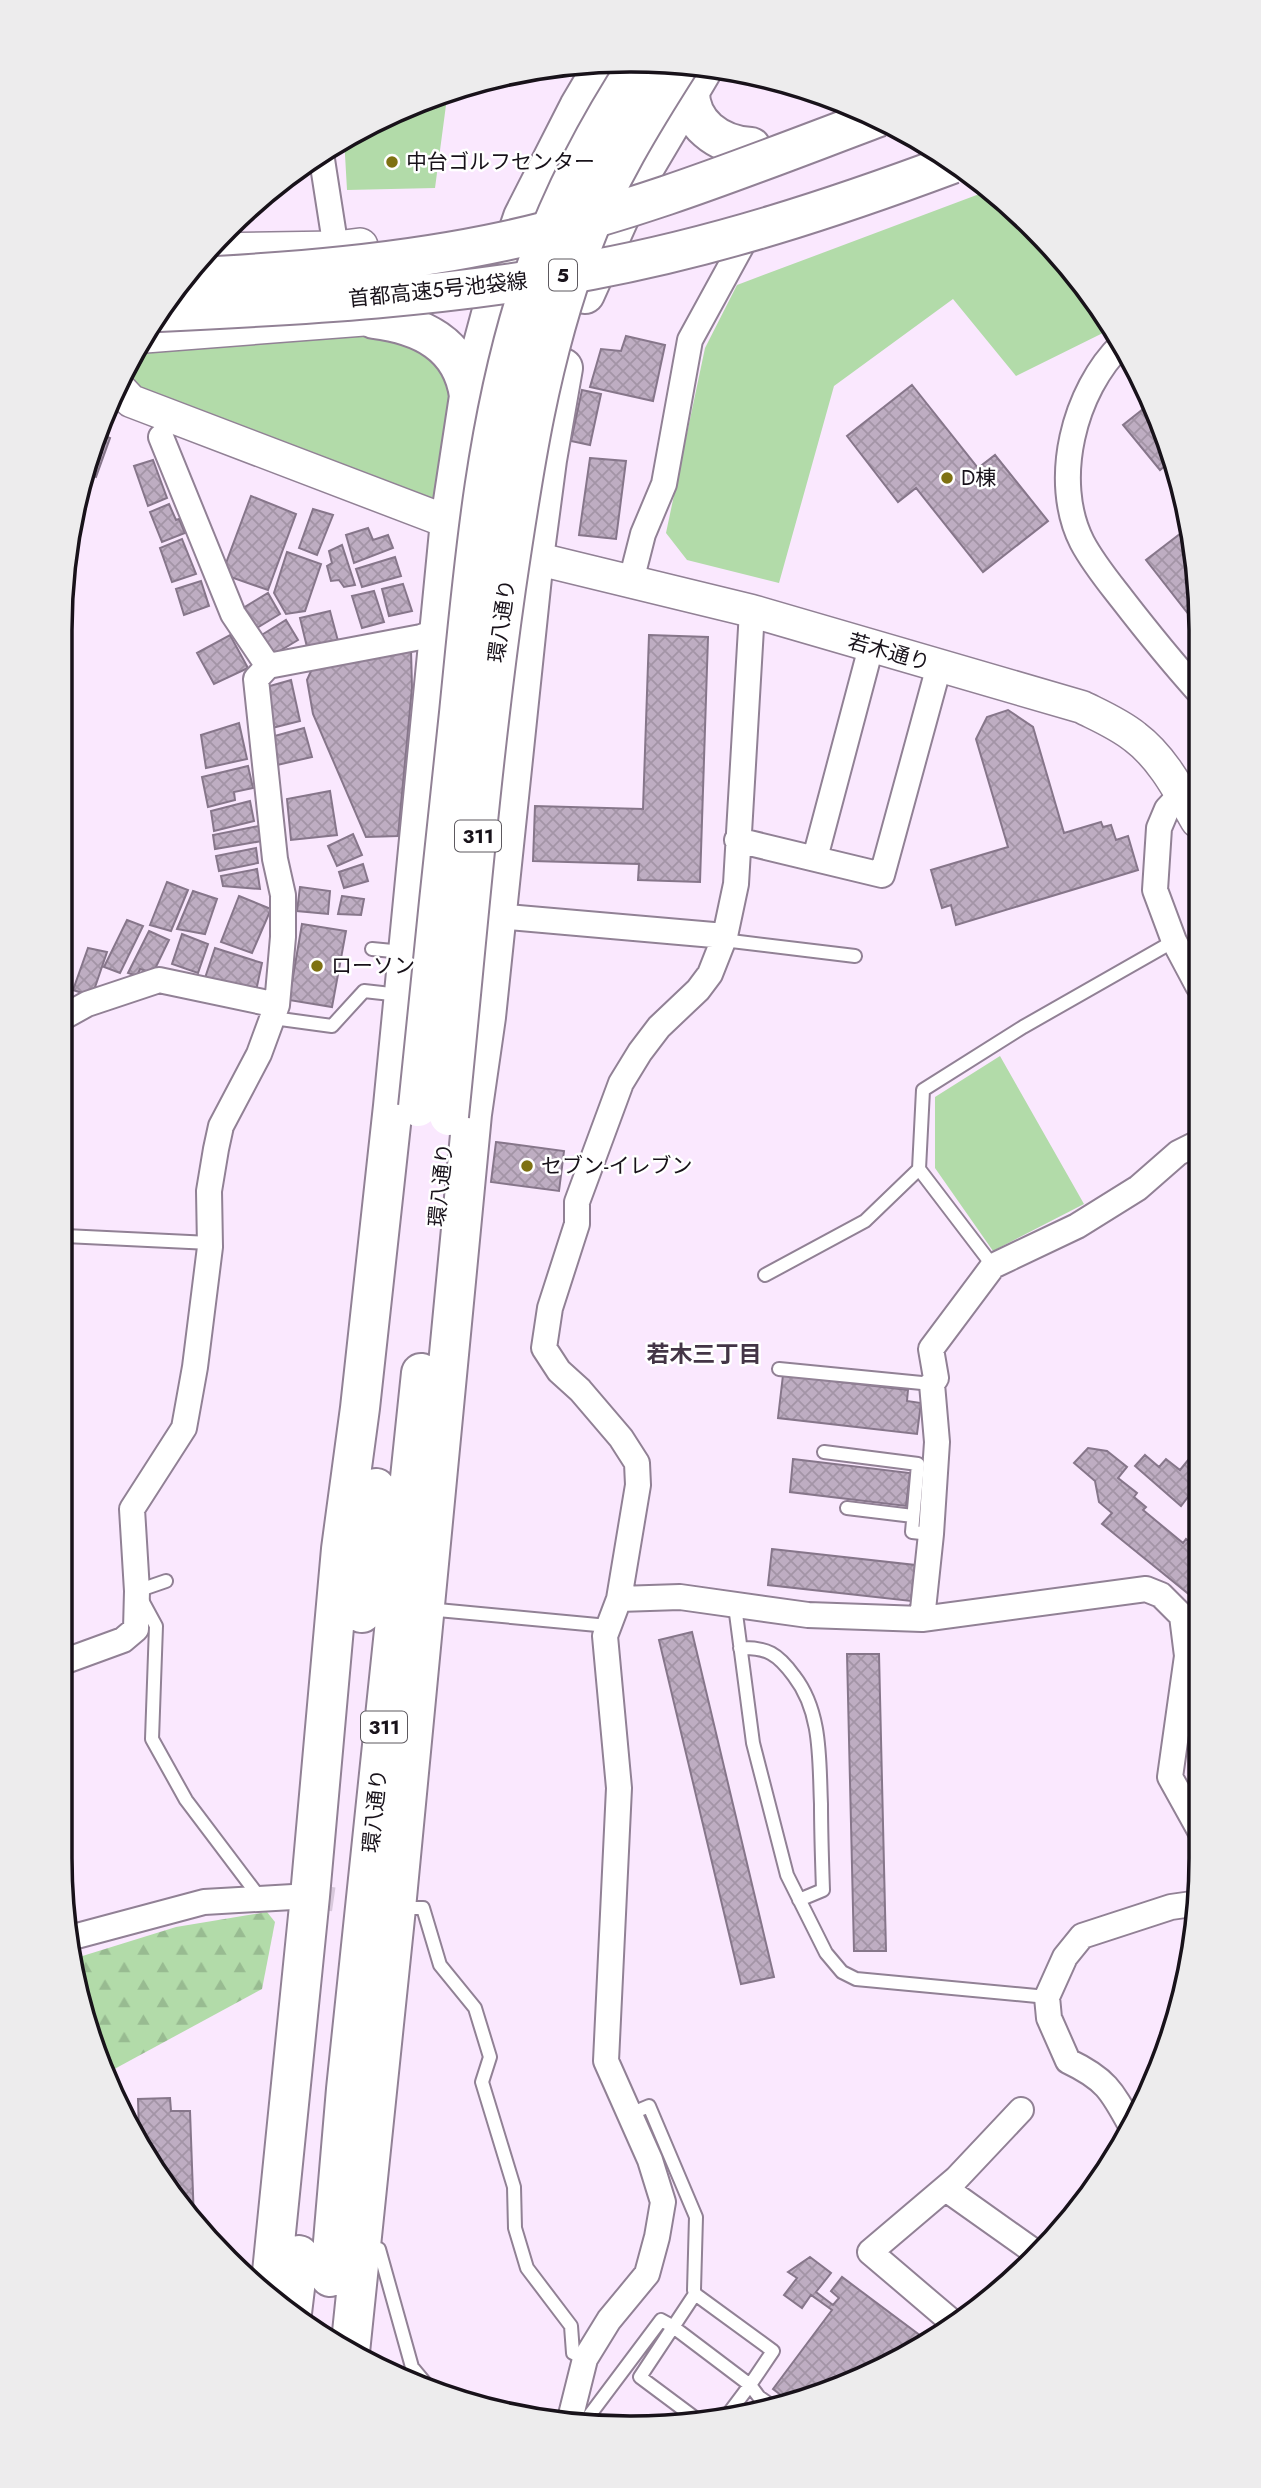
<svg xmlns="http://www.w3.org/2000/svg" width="1261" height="2488" font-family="Jost,'Noto Sans JP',sans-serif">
	<defs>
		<pattern id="forest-firs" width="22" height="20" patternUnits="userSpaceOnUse" patternTransform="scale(1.75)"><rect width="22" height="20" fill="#b2dba9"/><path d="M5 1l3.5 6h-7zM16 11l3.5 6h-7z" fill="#98bb91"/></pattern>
		<pattern id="building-cross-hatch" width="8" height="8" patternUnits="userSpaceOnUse" patternTransform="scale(1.75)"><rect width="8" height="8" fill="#beadc2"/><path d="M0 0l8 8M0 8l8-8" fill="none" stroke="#a394a6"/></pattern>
	</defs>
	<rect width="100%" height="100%" fill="#fae8fe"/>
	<path fill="url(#forest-firs)" d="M 267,1912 L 275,1922 L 262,1989 L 107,2073 L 90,2041 L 76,1958 L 176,1927 Z"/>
	<path fill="#b2dba9" d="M 448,90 L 435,188 L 347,190 L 344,137 Z
		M 990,190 L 1007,201 L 1105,313 L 1113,328 L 1016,376 L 953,299 L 834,386 L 779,583 L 687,560 L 666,533 L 705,348 L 737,285 Z
		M 376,327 L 397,328 L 459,380 L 434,504 L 141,397 L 128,362 L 134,352 Z
		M 1000,1056 L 1084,1204 L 993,1251 L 935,1168 L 935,1097 Z"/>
	<path fill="url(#building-cross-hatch)" stroke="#86768a" stroke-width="2" d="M 626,336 L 665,345 L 653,401 L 590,387 L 601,349 L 621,351 Z
		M 912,385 L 978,468 L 995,455 L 1048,521 L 983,572 L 916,488 L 898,502 L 847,436 Z
		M 582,390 L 601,394 L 590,445 L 571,441 Z
		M 1152,402 L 1158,412 L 1171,461 L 1160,470 L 1123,425 Z
		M 98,433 L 110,438 L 96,477 L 83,472 Z
		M 590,458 L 626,461 L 616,539 L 579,535 Z
		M 153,460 L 167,498 L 148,506 L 134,466 Z
		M 251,496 L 296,514 L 268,590 L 222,574 Z
		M 169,504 L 176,520 L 179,519 L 185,533 L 162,542 L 150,512 Z
		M 313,509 L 333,515 L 317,555 L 299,548 Z
		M 1189,527 L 1197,556 L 1197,625 L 1146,560 Z
		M 368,528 L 373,540 L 388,535 L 393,548 L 354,563 L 346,535 Z
		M 182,539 L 196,574 L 172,582 L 160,548 Z
		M 342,545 L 355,585 L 344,587 L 339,580 L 331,581 L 327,566 L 332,563 L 329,551 Z
		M 287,552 L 321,564 L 305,611 L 286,614 L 274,593 Z
		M 395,557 L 401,576 L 362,587 L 356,569 Z
		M 201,581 L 209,606 L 184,615 L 176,589 Z
		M 403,584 L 412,611 L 389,616 L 382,589 Z
		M 374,591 L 384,622 L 362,628 L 352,596 Z
		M 268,593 L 280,614 L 255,629 L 243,608 Z
		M 330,611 L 338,641 L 307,647 L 300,618 Z
		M 286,620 L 298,640 L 271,656 L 260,636 Z
		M 230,635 L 248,668 L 214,684 L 197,653 Z
		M 649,635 L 708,637 L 700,882 L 638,880 L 639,864 L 533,861 L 535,806 L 643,809 Z
		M 411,650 L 412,688 L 398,836 L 366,837 L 313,714 L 307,680 L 312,669 Z
		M 291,680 L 300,721 L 272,728 L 263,688 Z
		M 1008,710 L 1033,727 L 1064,833 L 1101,822 L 1103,827 L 1111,825 L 1116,840 L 1128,836 L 1138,870 L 956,925 L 951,905 L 942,908 L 931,870 L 1008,847 L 976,739 L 987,717 Z
		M 239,723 L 247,759 L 206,768 L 201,735 Z
		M 304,728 L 312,757 L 277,765 L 271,737 Z
		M 248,766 L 253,788 L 234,792 L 235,800 L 208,807 L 202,777 Z
		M 330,791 L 337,835 L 291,840 L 287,799 Z
		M 250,801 L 254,821 L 214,831 L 211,811 Z
		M 259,826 L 262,841 L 215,849 L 213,835 Z
		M 353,834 L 362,855 L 337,866 L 328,846 Z
		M 256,848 L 258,863 L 219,871 L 216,856 Z
		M 363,864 L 368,881 L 344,888 L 339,872 Z
		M 257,869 L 260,889 L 223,886 L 221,876 Z
		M 167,882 L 188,890 L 171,931 L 150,925 Z
		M 300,887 L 330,891 L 328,914 L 297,911 Z
		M 193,891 L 217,899 L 205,934 L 177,929 Z
		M 239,896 L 271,909 L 252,953 L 221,942 Z
		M 342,896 L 364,899 L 361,915 L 338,914 Z
		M 127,920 L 143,926 L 120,973 L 104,967 Z
		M 302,924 L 346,931 L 332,1007 L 289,1000 Z
		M 149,931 L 169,940 L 153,973 L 140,969 L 137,976 L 128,973 Z
		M 182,934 L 208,944 L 198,973 L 172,964 Z
		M 88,948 L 107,952 L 92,996 L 73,990 Z
		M 215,948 L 262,963 L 256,991 L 205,978 Z
		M 63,967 L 71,981 L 66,984 L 69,990 L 60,996 L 60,968 Z
		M 496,1142 L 564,1151 L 559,1191 L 491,1182 Z
		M 783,1375 L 908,1390 L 907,1401 L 921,1403 L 917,1434 L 778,1418 Z
		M 1088,1448 L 1107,1451 L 1127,1467 L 1118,1478 L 1137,1493 L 1134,1497 L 1146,1507 L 1143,1510 L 1183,1543 L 1186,1539 L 1195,1547 L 1198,1544 L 1199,1545 L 1199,1596 L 1196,1600 L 1102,1524 L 1112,1513 L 1099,1502 L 1095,1481 L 1074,1463 Z
		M 1145,1455 L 1159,1467 L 1166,1459 L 1180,1470 L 1189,1459 L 1199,1467 L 1198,1505 L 1188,1497 L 1181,1506 L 1135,1466 Z
		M 793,1459 L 910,1473 L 906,1506 L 790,1492 Z
		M 772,1549 L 915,1565 L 911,1601 L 768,1585 Z
		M 692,1632 L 774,1977 L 741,1984 L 659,1640 Z
		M 847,1654 L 879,1654 L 886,1951 L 854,1951 Z
		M 170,2098 L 171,2111 L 190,2111 L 194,2221 L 178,2205 L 139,2133 L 138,2099 Z
		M 810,2257 L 831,2273 L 816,2292 L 833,2305 L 839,2298 L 831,2291 L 842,2277 L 925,2339 L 883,2370 L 786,2399 L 773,2389 L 832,2310 L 811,2295 L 802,2308 L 784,2295 L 797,2278 L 788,2272 Z"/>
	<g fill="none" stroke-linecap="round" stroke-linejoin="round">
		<path stroke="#d8c8dc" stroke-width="24" stroke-dasharray="24 12" stroke-linecap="butt" d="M 310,1896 L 379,1906"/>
		<defs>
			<path id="service" d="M 723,940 L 855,956
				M 372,949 L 403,952
				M 273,1018 L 332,1026 L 364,991 L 400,995
				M 65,1236 L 210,1243
				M 993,1266 L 919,1169 L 923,1090 L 1023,1027 L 1174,941
				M 765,1275 L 865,1221 L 919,1169
				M 779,1369 L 932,1384
				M 824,1452 L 918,1464 L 912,1532 L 931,1534
				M 847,1508 L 913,1516
				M 166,1581 L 137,1591 L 156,1626 L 152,1739 L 186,1800 L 260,1898
				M 735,1606 L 753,1743 L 787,1875 L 826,1953 L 842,1972 L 856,1979 L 1047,1997
				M 427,1609 L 608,1626
				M 740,1648 C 767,1647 778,1654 794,1676 C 822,1712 819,1760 821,1804 C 821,1833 822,1861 823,1890 L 799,1900
				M 400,1908 L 423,1908 L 440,1965 L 475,2008 L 490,2057 L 482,2082 L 514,2187 L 515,2228 L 527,2268 L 571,2326 L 573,2353 L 585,2359
				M 630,2114 L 649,2106 L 696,2217 L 694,2290 L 695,2294 L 640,2377 L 703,2424
				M 379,2249 L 412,2367 L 432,2391
				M 726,2417 L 750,2385 L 759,2397 L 769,2404
				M 586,2420 L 661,2320 L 672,2326 L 750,2385 L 773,2351 L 695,2294"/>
			<path id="minor" d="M 321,153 L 336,249
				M 1122,344 C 1074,390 1051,481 1082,542 C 1093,563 1108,581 1122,599 C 1146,630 1171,661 1197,690
				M 161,437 L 233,614 L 268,666 L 421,637 L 439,631 L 450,631
				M 631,581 L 643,534 L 664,484 L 690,340 L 742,245
				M 1181,794 L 1167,809 L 1159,828 L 1155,890 L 1174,941 L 1198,986
				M 737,840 L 882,875 L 939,666
				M 815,858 L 871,647
				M 497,916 L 725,936
				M 60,1019 L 87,1004 L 159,980 L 277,1005
				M 619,1599 L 680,1597 L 808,1615 L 922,1619 L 1146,1589 L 1161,1595 L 1182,1616 L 1187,1656 L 1170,1777 L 1200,1831
				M 922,1619 L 931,1534 L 937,1442 L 932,1384 L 936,1378 L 931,1349 L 993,1266 L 1077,1226 L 1138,1188 L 1178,1153 L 1198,1143
				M 60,1663 L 123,1640 L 136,1629 L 137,1591 L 132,1509 L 184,1428 L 195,1367 L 210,1247 L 209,1191 L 216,1149 L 221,1126 L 259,1054 L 277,1005 L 283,937 L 283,895 L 275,859 L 256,679 L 268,666
				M 73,1937 L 204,1902 L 310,1896
				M 1131,2126 C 1112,2091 1106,2079 1068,2061 L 1049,2018 L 1047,1997 L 1065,1957 L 1082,1936 L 1171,1907 L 1199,1903
				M 946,2189 L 1039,2255
				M 951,2321 L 870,2252 L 956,2179 L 1021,2110
				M 570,2419 L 585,2359 L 609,2320 L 647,2274 L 657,2237 L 663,2202 L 650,2160 L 606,2061 L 619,1788 L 605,1636 L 619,1599 L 638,1485 L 637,1463 L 621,1438 L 580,1390 L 559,1371 L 544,1348 L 550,1308 L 577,1224 L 577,1202 L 621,1083 L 640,1052 L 659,1027 L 698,990 L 710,974 L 725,936 L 736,884 L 752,611"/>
			<path id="tertiary" d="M 116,385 L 131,401 L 472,531
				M 513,549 L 534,558 L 752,611 L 1082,707 C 1100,716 1119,724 1135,737 C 1163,758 1180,792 1197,821"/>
			<path id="secondary" d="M 208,251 L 336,249 L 360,246
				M 145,335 L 403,315"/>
			<path id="primary" d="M 690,88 C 688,124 719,145 751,147
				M 585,294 L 633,187 L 704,67
				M 374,319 C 421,325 462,344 469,396
				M 362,1613 L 376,1488
				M 330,2277 L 346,2089 L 421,1373
				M 270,2292 L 310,1896 L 341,1549 L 360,1408 L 393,1106 L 450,521 L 469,396 L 494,303 L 523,217 L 579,107 L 605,63
				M 292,2313 L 299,2255
				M 350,2352 L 396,1908 L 472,1114 L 486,1017 L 534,558 L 547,460 L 563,368"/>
		</defs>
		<use href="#service" stroke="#918195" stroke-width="16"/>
		<use href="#minor" stroke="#918195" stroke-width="28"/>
		<use href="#tertiary" stroke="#918195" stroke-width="35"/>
		<use href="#secondary" stroke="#918195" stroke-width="38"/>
		<use href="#primary" stroke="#918195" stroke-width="42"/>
		<use href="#service" stroke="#fff" stroke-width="12"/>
		<use href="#minor" stroke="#fff" stroke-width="24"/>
		<use href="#tertiary" stroke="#fff" stroke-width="32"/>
		<use href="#secondary" stroke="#fff" stroke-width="35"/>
		<use href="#primary" stroke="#fff" stroke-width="38"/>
		<defs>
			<path id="primary-bridge" d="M 418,1107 C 431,976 445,844 459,713 C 473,574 484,434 525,301 C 551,216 592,135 640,62
				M 449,1116 C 467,940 481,763 506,588 C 523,472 540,356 582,246 C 606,181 643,121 680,63"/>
			<path id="motorway-bridge" d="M 183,278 C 291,272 399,264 505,241 C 634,213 756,163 879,117
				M 159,312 C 304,305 449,297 591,270 C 715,247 834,208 952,164"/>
		</defs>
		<use href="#primary-bridge" stroke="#918195" stroke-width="42" stroke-linecap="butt"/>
		<use href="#motorway-bridge" stroke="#918195" stroke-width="42" stroke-linecap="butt"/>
		<use href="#primary-bridge" stroke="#fff" stroke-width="38"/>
		<use href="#motorway-bridge" stroke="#fff" stroke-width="38"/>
	</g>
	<g fill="#7e7112" stroke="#fff" stroke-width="2.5">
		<circle cx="392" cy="162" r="7"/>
		<circle cx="947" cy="478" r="7"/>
		<circle cx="317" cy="966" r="7"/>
		<circle cx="527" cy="1166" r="7"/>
	</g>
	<g text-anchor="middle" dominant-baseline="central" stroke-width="5" stroke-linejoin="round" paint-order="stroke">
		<g fill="#fff" stroke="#5d595f" stroke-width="2">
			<rect x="549" y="259.5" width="28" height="31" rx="5"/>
			<rect x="455" y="820.5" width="46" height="31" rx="5"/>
			<rect x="361" y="1711.5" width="46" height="31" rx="5"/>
		</g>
		<g font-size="19" font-weight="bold" fill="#18121a">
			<text x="563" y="275">5</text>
			<text x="478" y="836">311</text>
			<text x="384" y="1727">311</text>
		</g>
		<g font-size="21" fill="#18121a" stroke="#fff" text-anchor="start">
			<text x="406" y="162">中台ゴルフセンター</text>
			<text x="961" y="478">D棟</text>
			<text x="331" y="966">ローソン</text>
			<text x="541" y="1166">セブン-イレブン</text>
		</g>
		<g font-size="21" fill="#18121a" stroke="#fff">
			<text transform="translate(438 290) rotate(-6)">首都高速5号池袋線</text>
			<text transform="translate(502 621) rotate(-82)">環八通り</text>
			<text transform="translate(889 652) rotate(16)">若木通り</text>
			<text transform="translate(441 1185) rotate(-84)">環八通り</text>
			<text transform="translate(375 1811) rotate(-84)">環八通り</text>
		</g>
		<g font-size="23" font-weight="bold" fill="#433546" stroke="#fff">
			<text x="704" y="1354">若木三丁目</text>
		</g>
	</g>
	<path d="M0 0H1261V2488H0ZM630 72H631A558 558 0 0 1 1189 630V1858A558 558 0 0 1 631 2416H630A558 558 0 0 1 72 1858V630A558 558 0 0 1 630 72Z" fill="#edeced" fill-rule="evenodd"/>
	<path fill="none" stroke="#18121a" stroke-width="3.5" d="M630 72H631A558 558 0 0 1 1189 630V1858A558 558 0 0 1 631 2416H630A558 558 0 0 1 72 1858V630A558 558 0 0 1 630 72Z"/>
</svg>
